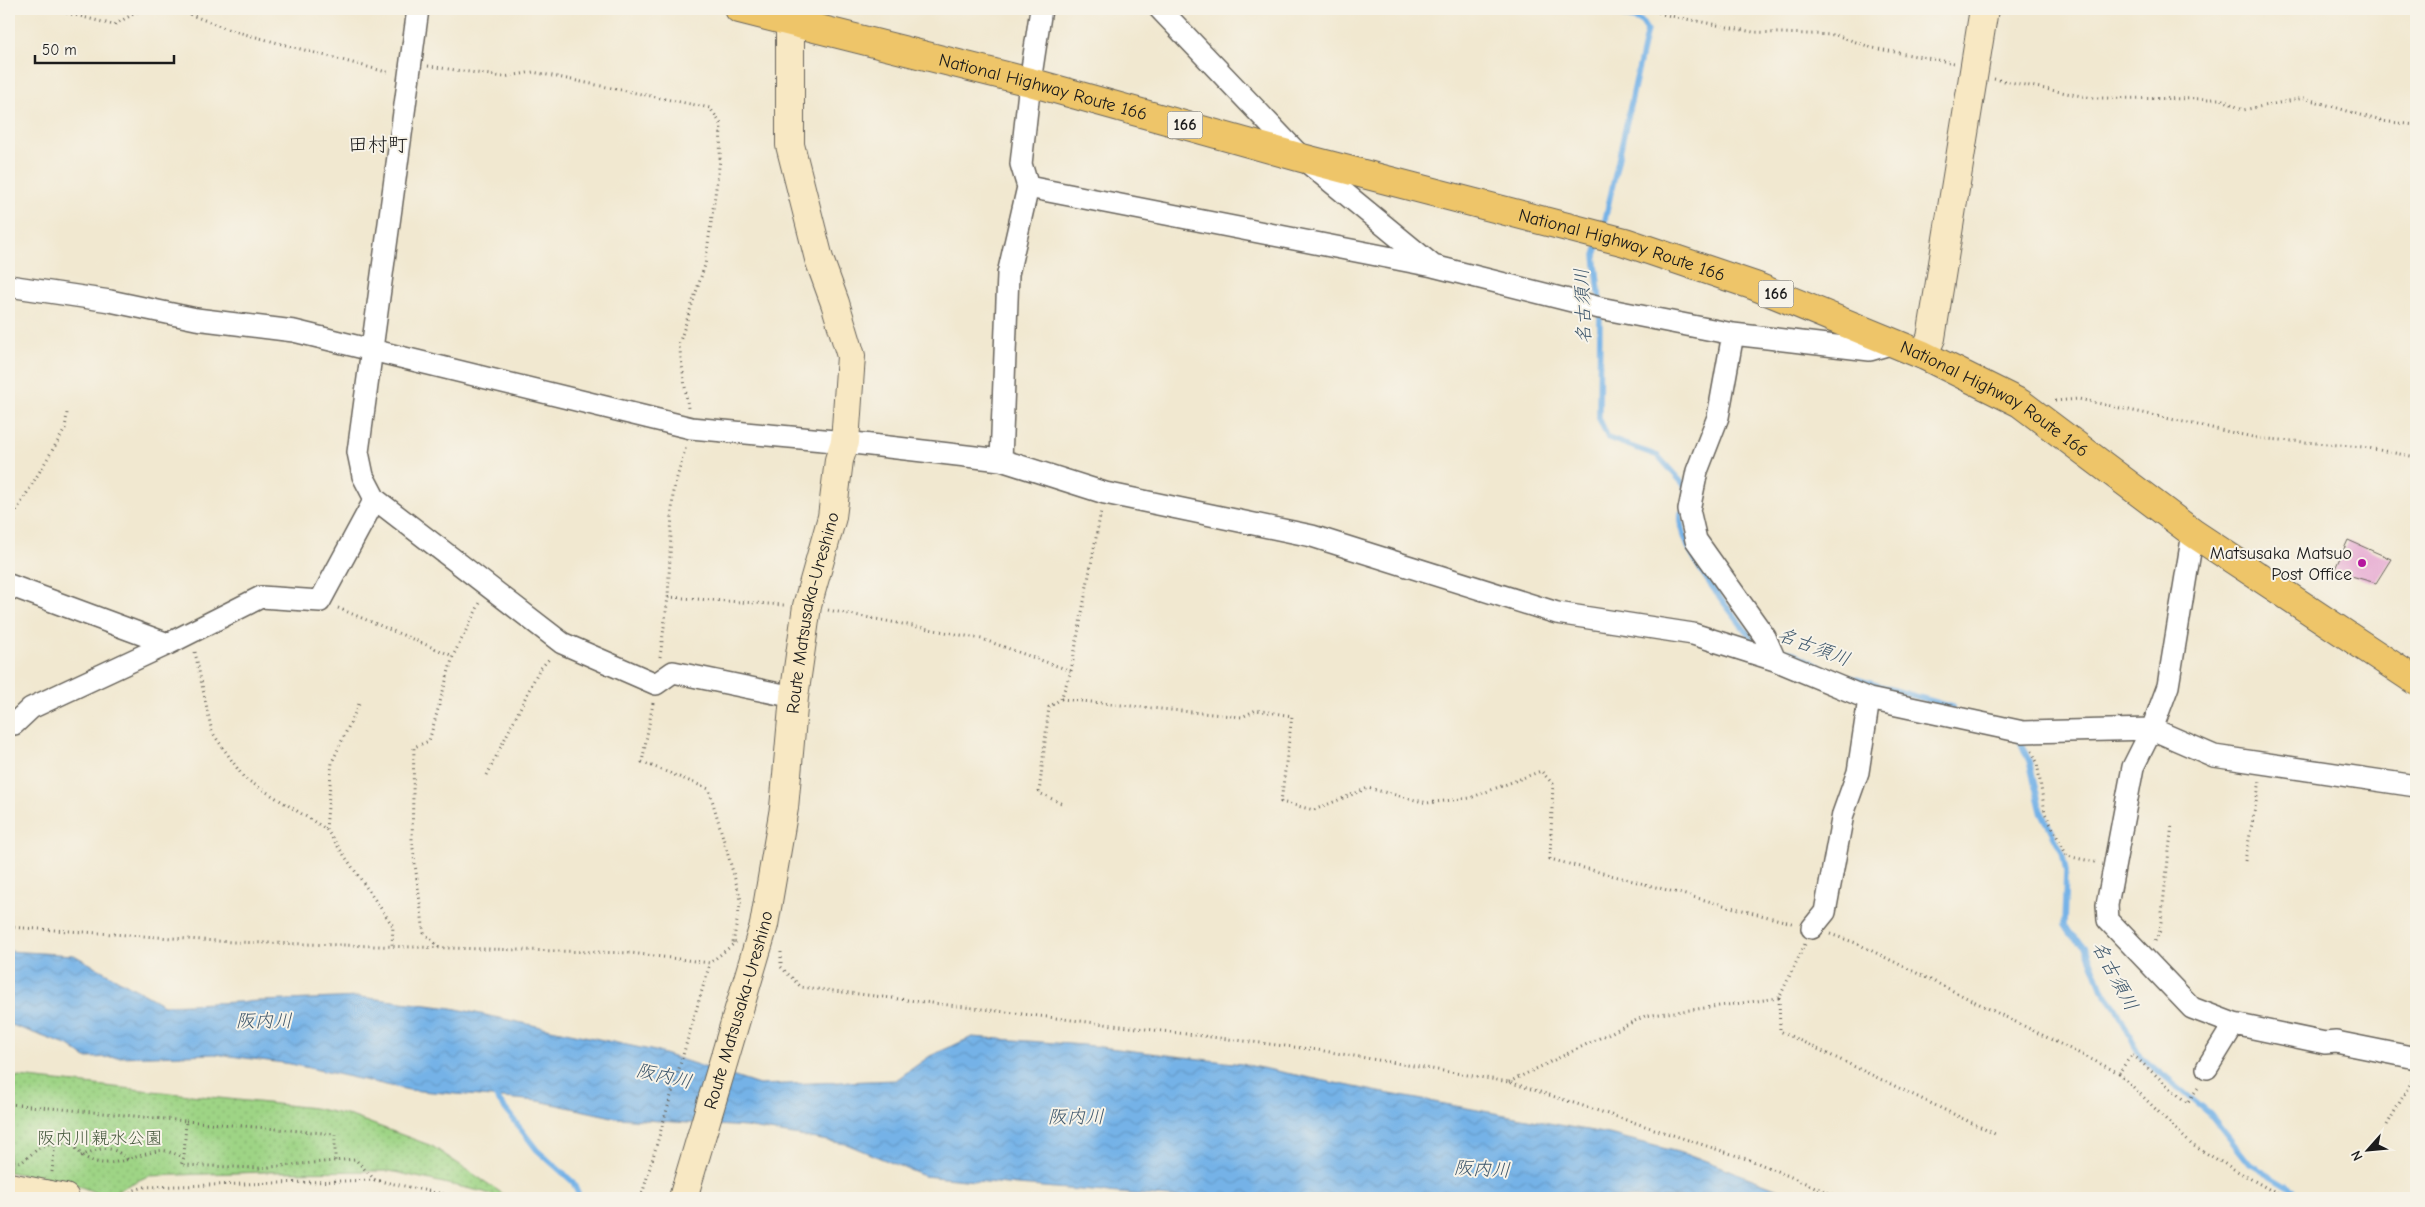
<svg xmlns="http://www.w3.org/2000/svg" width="2425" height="1207" font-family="'Comic Neue','Klee One',sans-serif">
	<defs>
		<pattern id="grass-dots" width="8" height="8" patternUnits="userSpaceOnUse" patternTransform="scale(1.25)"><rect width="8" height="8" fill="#9ed485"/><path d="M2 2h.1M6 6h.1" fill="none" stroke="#88b572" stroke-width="1.8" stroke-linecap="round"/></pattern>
		<pattern id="water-waves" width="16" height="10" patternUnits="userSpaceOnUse" patternTransform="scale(1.25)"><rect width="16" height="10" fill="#74b2e7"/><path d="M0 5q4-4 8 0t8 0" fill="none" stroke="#6498c6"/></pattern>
	</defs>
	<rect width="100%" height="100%" fill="#f7f3e8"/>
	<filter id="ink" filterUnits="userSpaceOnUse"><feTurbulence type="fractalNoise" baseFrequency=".02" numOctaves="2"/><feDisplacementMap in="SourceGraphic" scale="10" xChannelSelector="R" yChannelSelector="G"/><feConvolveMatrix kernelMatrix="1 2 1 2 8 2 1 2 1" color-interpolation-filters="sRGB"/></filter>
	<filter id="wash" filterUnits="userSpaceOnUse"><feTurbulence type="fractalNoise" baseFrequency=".0096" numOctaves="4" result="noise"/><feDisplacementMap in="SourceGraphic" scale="20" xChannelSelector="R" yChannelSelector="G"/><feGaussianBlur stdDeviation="1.12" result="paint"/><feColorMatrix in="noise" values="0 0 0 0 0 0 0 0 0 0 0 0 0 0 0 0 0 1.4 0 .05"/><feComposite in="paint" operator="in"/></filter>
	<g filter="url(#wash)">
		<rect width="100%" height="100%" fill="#f1e8d0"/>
		<path fill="url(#grass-dots)" stroke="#5d7850" d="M 9,1076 L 314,1108 L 351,1116 L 432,1146 L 509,1198 L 498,1198 L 484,1192 L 390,1171 L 264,1172 L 148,1176 L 105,1196 L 71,1183 L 9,1172 Z"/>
		<path fill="url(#water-waves)" stroke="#486782" d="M 9,951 L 74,955 L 164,1005 L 360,997 L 452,1008 L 655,1051 L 759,1085 L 896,1080 L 930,1056 L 972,1037 L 1084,1045 L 1242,1064 L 1379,1092 L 1609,1134 L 1693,1156 L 1778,1189 L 1791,1198 L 1182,1198 L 1017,1185 L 924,1176 L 846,1144 L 746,1127 L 617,1118 L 539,1101 L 409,1090 L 291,1064 L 215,1054 L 86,1058 L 69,1046 L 9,1024 Z"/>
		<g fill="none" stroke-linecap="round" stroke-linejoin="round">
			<path stroke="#74b2e7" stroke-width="5.5" d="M 1602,9 L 1641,21 L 1647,30 L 1603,229
				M 1599,243 L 1595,255 L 1600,302
				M 1600,312 L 1599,418 L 1608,438 L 1658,456 L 1685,486 L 1685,489
				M 1681,513 C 1676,550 1731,611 1753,640 L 1762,643
				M 1775,647 L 1794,653 L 1828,671 L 1953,707
				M 2018,737 L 2029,761 L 2041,811 L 2062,852 L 2066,871 L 2064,925 L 2069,933 L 2085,946 L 2102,989 L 2116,1008 L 2140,1056 L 2210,1114 L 2250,1164 L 2306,1198
				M 493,1093 L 537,1150 L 573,1182 L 580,1198"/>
		</g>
		<g id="blocks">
			<path fill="#e39bce" d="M 2348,540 L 2391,559 L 2376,583 L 2334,571 Z"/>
		</g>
	</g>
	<g filter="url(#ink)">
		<use href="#blocks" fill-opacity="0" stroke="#67635b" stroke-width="1"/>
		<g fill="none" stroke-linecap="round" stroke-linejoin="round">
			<defs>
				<path id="street" d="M 418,9 L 358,452 L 363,476 L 375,499 L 562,643 L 656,684 L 673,672 L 794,697
					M 1160,9 L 1302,158 L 1431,264
					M 1028,187 L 1433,266 L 1600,308 L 1733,334 L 1870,350 L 1894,343
					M 9,286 L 110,301 L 196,319 L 294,331 L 691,428 L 845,442 L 1001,460 L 1105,493 L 1312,536 L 1557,613 L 1693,634 L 1775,660 L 1869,699 L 2023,732 L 2152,729 L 2214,756 L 2416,786
					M 1733,334 L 1718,417 L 1697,471 L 1689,510 L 1696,540 L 1765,637 L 1775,660
					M 1001,460 L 1008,274 L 1028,187 L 1021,164 L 1030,82 L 1041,9
					M 2193,533 L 2168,686 L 2152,729 L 2133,767 L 2107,905 L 2108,920 L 2192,1008 L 2234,1024 L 2325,1043 L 2336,1042 L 2416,1058
					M 9,585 L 168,644 L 261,597 L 320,601 L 375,499
					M 14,724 L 31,708 L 168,644
					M 1812,928 L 1825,912 L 1843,814 L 1858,772 L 1869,699
					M 2207,1068 L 2234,1024"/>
				<g id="secondary">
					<path d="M 1923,355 L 1931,338 L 1984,9"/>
					<path d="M 9,1187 L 65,1198"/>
					<path id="s1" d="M 683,1198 L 764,925 L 784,808 L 794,697 L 807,606 L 832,517 L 839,460 L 845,442 L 851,356 L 835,303 L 819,259 L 790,145 L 790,23"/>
				</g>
				<g id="highway">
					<path id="s2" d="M 739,9 L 1030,82 L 1302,158 L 1625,242 L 1755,286 L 1923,355 L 2020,403 L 2193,533 L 2416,681"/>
				</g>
			</defs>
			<use href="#street" stroke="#67635b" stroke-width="24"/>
			<use href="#secondary" stroke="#67635b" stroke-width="30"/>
			<use href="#highway" stroke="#67635b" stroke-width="30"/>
			<path stroke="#67635b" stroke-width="3" stroke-dasharray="1 4" stroke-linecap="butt" d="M 52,9 L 114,25 L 142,9
				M 176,9 L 230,30 L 390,73
				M 1655,9 L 1661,14 L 1753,32 L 1836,35 L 1873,48 L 1954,63
				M 428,66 L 504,77 L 533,72 L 710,108 L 721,124 L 720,160 L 705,265 L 679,344 L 688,408
				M 1994,79 L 2092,98 L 2221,99 L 2243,110 L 2304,98 L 2381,121 L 2416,125
				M 2055,401 L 2079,399 L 2257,438 L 2363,447 L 2416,457
				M 9,517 L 15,513 L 65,429 L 67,413
				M 668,597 L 784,605
				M 338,608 L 453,656
				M 828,610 L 982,639 L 1071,671
				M 195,652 L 212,732 L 244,778 L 326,829 L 393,926 L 392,946
				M 660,657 L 668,597 L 673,492 L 686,446
				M 1061,699 L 1242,717 L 1256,710 L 1292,716 L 1281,802 L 1314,810 L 1368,788 L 1427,803 L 1470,798 L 1541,771 L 1553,784 L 1550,859 L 1795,924
				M 653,703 L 642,762 L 709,789 L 741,900 L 733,943
				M 2032,751 L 2037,762 L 2045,813 L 2067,856 L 2095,862
				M 487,775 L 539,670 L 551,657
				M 1061,803 L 1039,793 L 1049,707 L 1061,699 L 1071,671 L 1101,511
				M 326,829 L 332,762 L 360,702
				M 2245,861 L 2260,781
				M 9,927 L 232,942 L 631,953 L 710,963 L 736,942
				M 1830,934 L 1856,943 L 2119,1073 L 2132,1054 L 2187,1103 L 2200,1085
				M 2155,941 L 2160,931 L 2172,824
				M 439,947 L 424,933 L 412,841 L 414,747 L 429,741 L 453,656 L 480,603
				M 781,952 L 781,967 L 801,987 L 1318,1050 L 1509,1082 L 1753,1161 L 1841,1198
				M 1779,998 L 1780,1031 L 1997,1135
				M 2119,1073 L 2192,1145 L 2284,1198
				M 1509,1082 L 1645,1016 L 1779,998 L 1805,944
				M 9,1104 L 186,1121 L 184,1157 L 181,1165 L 259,1168 L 355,1159 L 375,1180
				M 186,1121 L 335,1134 L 335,1161
				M 2387,1125 L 2414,1077
				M 81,1156 C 102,1147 110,1144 129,1160
				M 9,1159 L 13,1161 L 22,1162 C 42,1145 46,1140 73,1145 C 97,1178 127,1157 158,1151 C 166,1149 177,1155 184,1157
				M 52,1172 L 55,1142
				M 122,1198 L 134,1190 L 145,1187 L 375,1180 L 462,1198
				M 641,1198 L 710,963"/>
			<use href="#street" stroke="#fff" stroke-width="21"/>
			<use href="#secondary" stroke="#f8e8c3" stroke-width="28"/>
			<use href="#highway" stroke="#eec569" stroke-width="28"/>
		</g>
	</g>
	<circle fill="#b5179e" stroke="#f7f3e8" stroke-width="2" cx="2362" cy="563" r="5"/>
	<g text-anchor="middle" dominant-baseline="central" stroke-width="4" stroke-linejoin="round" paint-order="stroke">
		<g fill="#f7f3e8" stroke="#5e5c59" stroke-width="1">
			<rect x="1167.5" y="111.5" width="35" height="27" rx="4"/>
			<rect x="1758.5" y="280.5" width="35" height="27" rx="4"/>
		</g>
		<g font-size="16" font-weight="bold" fill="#1c1c1c">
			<text x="1185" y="125">166</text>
			<text x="1776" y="294">166</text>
		</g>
		<g font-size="18" fill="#1c1c1c" stroke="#f7f3e8">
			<text stroke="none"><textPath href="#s2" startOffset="314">National Highway Route 166</textPath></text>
			<text stroke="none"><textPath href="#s2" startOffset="914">National Highway Route 166</textPath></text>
			<text stroke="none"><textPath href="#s2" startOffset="1319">National Highway Route 166</textPath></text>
			<text stroke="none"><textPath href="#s1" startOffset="601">Route Matsusaka-Ureshino</textPath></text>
			<text stroke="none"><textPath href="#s1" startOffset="196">Route Matsusaka-Ureshino</textPath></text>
		</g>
		<g font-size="18" fill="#1c1c1c" stroke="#f7f3e8" text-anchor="end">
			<text x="2352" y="553">Matsusaka Matsuo<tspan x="2352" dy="21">Post Office</tspan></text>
		</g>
		<g font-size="18" fill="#4a5c41" stroke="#f7f3e8">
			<text x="100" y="1138">阪内川親水公園</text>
		</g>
		<g font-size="19" font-style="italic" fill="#3f586d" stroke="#f7f3e8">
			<text transform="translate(1583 306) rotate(-92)">名古須川</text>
			<text transform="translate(1814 647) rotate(21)">名古須川</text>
			<text transform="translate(2115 976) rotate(62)">名古須川</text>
			<text x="264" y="1021">阪内川</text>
			<text transform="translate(664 1076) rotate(13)">阪内川</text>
			<text x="1076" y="1117">阪内川</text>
			<text transform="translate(1482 1169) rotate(3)">阪内川</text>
		</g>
		<g font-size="20" fill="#1c1c1c" stroke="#f7f3e8">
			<text x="378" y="144">田村町</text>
		</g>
	</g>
	<rect width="2425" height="1207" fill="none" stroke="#f7f3e8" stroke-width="30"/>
	<g transform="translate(2368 1150) rotate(243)" stroke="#f7f3e8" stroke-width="4" paint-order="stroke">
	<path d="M0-4L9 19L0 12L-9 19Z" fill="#1c1c1c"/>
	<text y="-8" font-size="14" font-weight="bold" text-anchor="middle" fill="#1c1c1c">N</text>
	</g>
	<path d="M35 55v8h139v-8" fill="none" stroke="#1c1c1c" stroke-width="2.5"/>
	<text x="42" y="55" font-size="15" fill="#1c1c1c" stroke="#f7f3e8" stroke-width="4" paint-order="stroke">50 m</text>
</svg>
